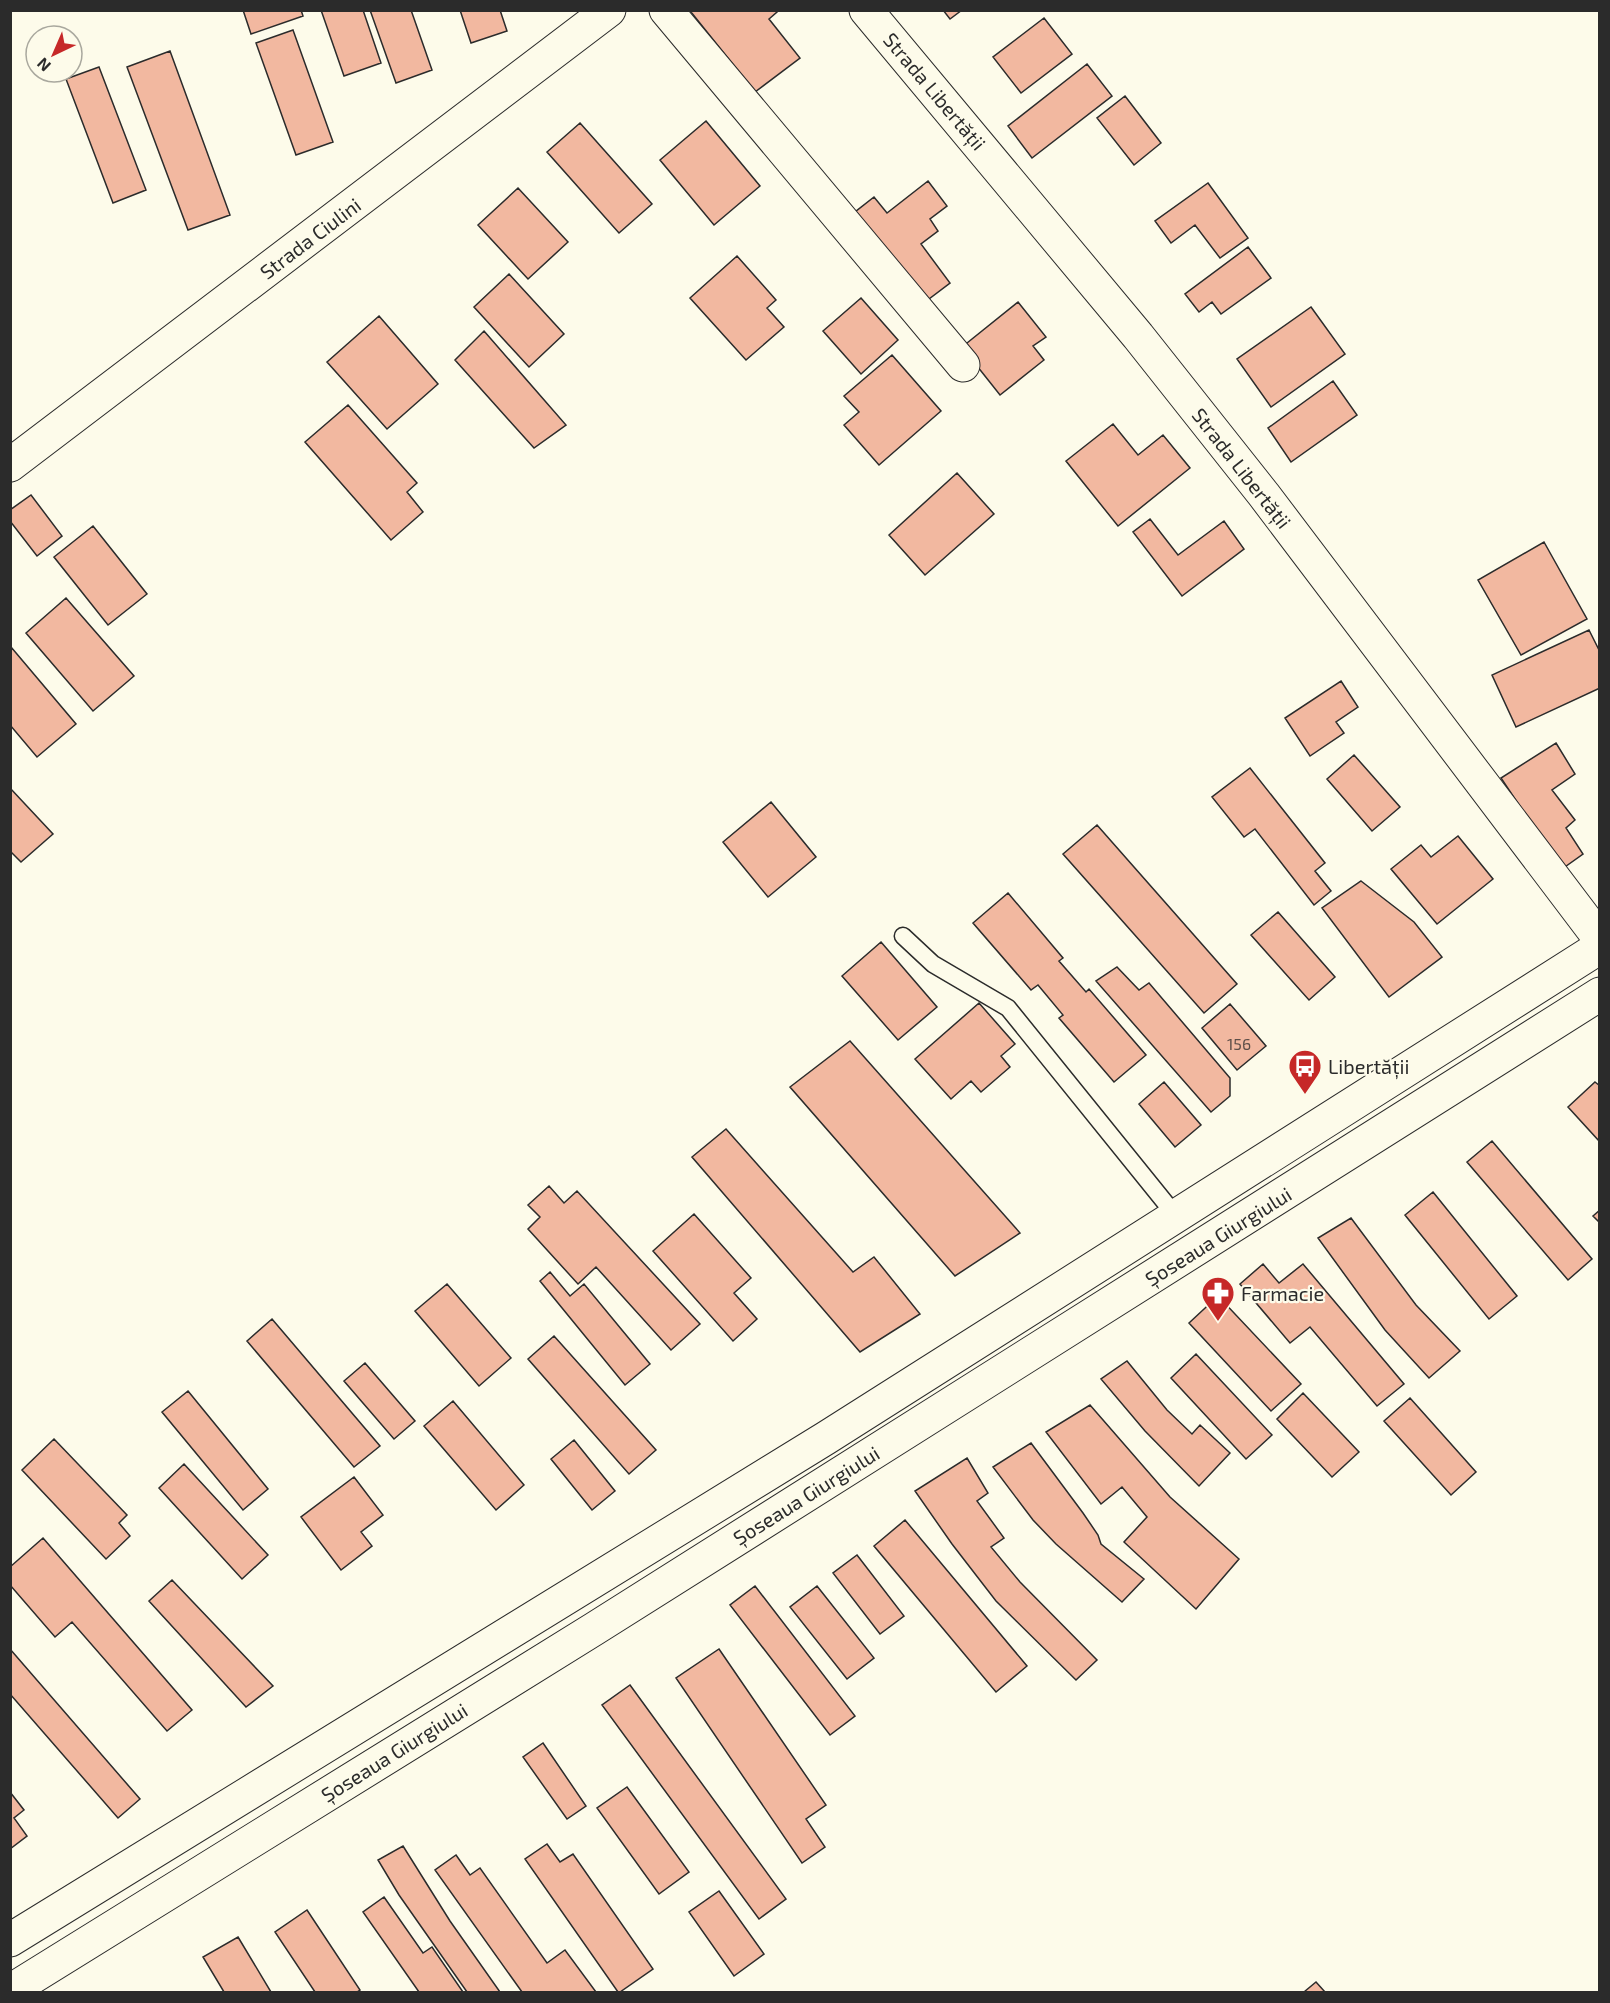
<svg xmlns="http://www.w3.org/2000/svg" width="1610" height="2003" font-family="'Exo 2',sans-serif">
	<rect width="100%" height="100%" fill="#fdfbea"/>
	<path fill="#f2b8a0" stroke="#2b2b2b" stroke-width="1.5" d="M 243,10 L 301,10 L 303,16 L 251,34 Z
		M 321,10 L 363,10 L 381,63 L 344,76 Z
		M 370,10 L 411,10 L 432,70 L 396,83 Z
		M 460,10 L 500,10 L 507,31 L 471,43 Z
		M 694,10 L 776,10 L 777,12 L 769,19 L 800,58 L 755,92 L 691,12 Z
		M 943,10 L 962,10 L 950,19 Z
		M 1044,18 L 1072,54 L 1021,93 L 993,57 Z
		M 293,30 L 333,142 L 296,155 L 256,43 Z
		M 170,51 L 230,215 L 188,230 L 127,67 Z
		M 1087,64 L 1112,96 L 1032,158 L 1008,126 Z
		M 99,67 L 146,190 L 113,203 L 66,79 Z
		M 1125,96 L 1161,143 L 1134,165 L 1097,118 Z
		M 706,121 L 760,186 L 714,225 L 660,160 Z
		M 580,123 L 652,204 L 619,233 L 547,152 Z
		M 928,181 L 947,206 L 930,219 L 938,231 L 921,244 L 950,283 L 925,302 L 855,212 L 874,197 L 887,213 Z
		M 1208,183 L 1248,238 L 1220,258 L 1195,225 L 1171,243 L 1155,221 Z
		M 518,188 L 568,242 L 528,279 L 478,225 Z
		M 1248,247 L 1271,278 L 1221,314 L 1212,302 L 1199,312 L 1185,294 Z
		M 737,256 L 776,300 L 767,308 L 784,327 L 746,360 L 690,298 Z
		M 509,274 L 564,334 L 529,367 L 474,307 Z
		M 861,298 L 898,340 L 861,374 L 823,331 Z
		M 1018,302 L 1046,337 L 1033,346 L 1044,360 L 1000,395 L 962,347 Z
		M 1311,307 L 1345,354 L 1271,407 L 1237,359 Z
		M 379,316 L 438,384 L 387,429 L 327,362 Z
		M 484,331 L 566,425 L 534,448 L 455,360 Z
		M 892,355 L 941,411 L 879,465 L 844,425 L 859,412 L 844,396 Z
		M 1333,381 L 1357,415 L 1291,462 L 1268,428 Z
		M 348,405 L 417,483 L 407,492 L 423,512 L 391,540 L 305,442 Z
		M 1113,424 L 1138,455 L 1163,435 L 1190,468 L 1118,526 L 1066,461 Z
		M 957,473 L 994,514 L 925,575 L 889,535 Z
		M 31,495 L 62,536 L 37,556 L 10,521 L 10,510 Z
		M 1150,519 L 1178,555 L 1224,521 L 1244,549 L 1182,596 L 1133,532 Z
		M 93,526 L 147,594 L 108,625 L 54,557 Z
		M 1544,542 L 1587,619 L 1521,655 L 1478,580 Z
		M 66,598 L 134,676 L 93,711 L 26,633 Z
		M 1589,630 L 1600,652 L 1600,688 L 1516,727 L 1492,675 Z
		M 11,647 L 76,724 L 37,757 L 10,725 Z
		M 1341,681 L 1358,707 L 1336,722 L 1344,733 L 1310,756 L 1285,718 Z
		M 1556,743 L 1575,774 L 1552,790 L 1575,820 L 1566,828 L 1583,854 L 1562,869 L 1501,778 Z
		M 1354,755 L 1400,807 L 1372,831 L 1327,779 Z
		M 1250,768 L 1325,863 L 1315,871 L 1331,891 L 1314,905 L 1255,829 L 1244,837 L 1212,797 Z
		M 10,788 L 53,834 L 21,862 L 10,851 Z
		M 771,802 L 816,857 L 768,897 L 723,842 Z
		M 1097,825 L 1237,984 L 1204,1013 L 1063,854 Z
		M 1458,836 L 1493,879 L 1437,924 L 1391,869 L 1421,845 L 1431,857 Z
		M 1361,881 L 1414,922 L 1442,957 L 1389,997 L 1322,908 Z
		M 1008,893 L 1063,958 L 1059,961 L 1086,992 L 1089,989 L 1146,1055 L 1114,1082 L 1059,1018 L 1063,1015 L 1038,985 L 1031,990 L 973,923 Z
		M 1278,912 L 1335,977 L 1309,1000 L 1251,935 Z
		M 881,942 L 937,1007 L 898,1040 L 842,976 Z
		M 1117,967 L 1139,990 L 1149,983 L 1230,1078 L 1230,1096 L 1211,1112 L 1096,981 Z
		M 979,1003 L 1015,1044 L 1001,1056 L 1010,1067 L 981,1092 L 971,1081 L 951,1099 L 915,1059 Z
		M 1230,1004 L 1266,1046 L 1237,1070 L 1202,1028 Z
		M 850,1041 L 1020,1233 L 955,1276 L 790,1087 Z
		M 1164,1082 L 1201,1125 L 1175,1147 L 1139,1104 Z
		M 1595,1082 L 1600,1086 L 1600,1142 L 1568,1107 Z
		M 726,1129 L 853,1272 L 874,1257 L 920,1314 L 860,1352 L 692,1157 Z
		M 1492,1141 L 1592,1259 L 1568,1280 L 1467,1162 Z
		M 549,1186 L 564,1203 L 577,1191 L 700,1324 L 671,1350 L 596,1267 L 578,1284 L 528,1229 L 540,1217 L 528,1205 Z
		M 1433,1192 L 1517,1296 L 1489,1319 L 1405,1215 Z
		M 1600,1210 L 1600,1223 L 1593,1216 Z
		M 694,1214 L 751,1278 L 734,1293 L 757,1319 L 733,1341 L 653,1251 Z
		M 1351,1218 L 1416,1305 L 1460,1351 L 1429,1378 L 1385,1330 L 1318,1238 Z
		M 1263,1264 L 1279,1283 L 1303,1264 L 1404,1384 L 1377,1406 L 1310,1327 L 1290,1343 L 1240,1284 Z
		M 550,1272 L 570,1296 L 584,1284 L 650,1364 L 625,1385 L 540,1281 Z
		M 447,1284 L 511,1358 L 479,1386 L 415,1311 Z
		M 1218,1296 L 1301,1384 L 1271,1411 L 1189,1323 Z
		M 272,1319 L 380,1446 L 354,1467 L 247,1341 Z
		M 554,1336 L 656,1450 L 629,1474 L 528,1359 Z
		M 1196,1354 L 1272,1435 L 1246,1459 L 1171,1378 Z
		M 1127,1361 L 1167,1410 L 1192,1434 L 1200,1425 L 1230,1453 L 1199,1486 L 1145,1431 L 1101,1379 Z
		M 365,1363 L 415,1421 L 394,1439 L 344,1381 Z
		M 188,1391 L 268,1489 L 243,1510 L 162,1412 Z
		M 1303,1393 L 1359,1452 L 1332,1477 L 1277,1419 Z
		M 1410,1398 L 1476,1472 L 1451,1495 L 1384,1421 Z
		M 453,1401 L 524,1485 L 496,1510 L 424,1426 Z
		M 1090,1405 L 1170,1497 L 1239,1559 L 1196,1609 L 1124,1542 L 1147,1517 L 1122,1487 L 1101,1504 L 1046,1432 Z
		M 54,1439 L 127,1515 L 119,1523 L 130,1536 L 106,1559 L 22,1470 Z
		M 574,1440 L 615,1491 L 592,1510 L 551,1459 Z
		M 1031,1443 L 1083,1513 L 1098,1535 L 1101,1544 L 1144,1579 L 1122,1602 L 1056,1544 L 1033,1520 L 993,1467 Z
		M 967,1458 L 988,1493 L 977,1501 L 1004,1538 L 991,1547 L 1020,1582 L 1097,1660 L 1076,1680 L 996,1601 L 952,1544 L 915,1491 Z
		M 184,1464 L 268,1555 L 242,1579 L 159,1488 Z
		M 354,1477 L 383,1515 L 361,1532 L 372,1546 L 341,1570 L 301,1517 Z
		M 905,1520 L 1027,1666 L 996,1692 L 874,1546 Z
		M 43,1538 L 192,1710 L 167,1731 L 72,1622 L 55,1637 L 10,1585 L 10,1567 Z
		M 857,1555 L 904,1616 L 880,1634 L 833,1573 Z
		M 172,1580 L 273,1686 L 246,1707 L 149,1601 Z
		M 755,1586 L 855,1716 L 830,1735 L 730,1605 Z
		M 817,1586 L 874,1658 L 847,1679 L 790,1607 Z
		M 10,1649 L 140,1799 L 118,1818 L 10,1694 Z
		M 719,1649 L 826,1805 L 806,1819 L 825,1847 L 802,1863 L 676,1678 Z
		M 630,1685 L 786,1899 L 759,1919 L 602,1705 Z
		M 543,1743 L 586,1806 L 567,1819 L 523,1757 Z
		M 627,1787 L 689,1872 L 659,1894 L 597,1808 Z
		M 10,1792 L 24,1810 L 14,1818 L 27,1836 L 10,1849 Z
		M 547,1844 L 560,1862 L 573,1854 L 653,1969 L 620,1992 L 618,1992 L 525,1859 Z
		M 403,1846 L 450,1921 L 500,1992 L 467,1992 L 399,1895 L 378,1860 Z
		M 456,1855 L 470,1875 L 480,1868 L 547,1963 L 565,1950 L 596,1992 L 522,1992 L 435,1870 Z
		M 719,1891 L 764,1954 L 734,1976 L 689,1912 Z
		M 384,1897 L 423,1953 L 432,1947 L 463,1992 L 419,1992 L 363,1912 Z
		M 307,1910 L 360,1990 L 357,1992 L 315,1992 L 275,1932 Z
		M 238,1937 L 271,1992 L 224,1992 L 203,1957 Z
		M 1316,1982 L 1325,1992 L 1304,1992 Z"/>
	<g fill="none" stroke-linecap="round" stroke-linejoin="round">
		<defs>
			<path id="service" d="M 903,936 L 933,964 L 1008,1008 L 1176,1216"/>
			<path id="minor" d="M 666,10 L 963,365
				M 866,10 L 1138,336 L 1264,495 L 1600,939
				M 10,465 L 609,10"/>
			<path id="trunk" d="M 10,1940 L 826,1438 L 1600,947
				M 10,1991 L 594,1629 L 1600,994"/>
		</defs>
		<use href="#service" stroke="#2b2b2b" stroke-width="19"/>
		<use href="#minor" stroke="#2b2b2b" stroke-width="35"/>
		<use href="#trunk" stroke="#2b2b2b" stroke-width="35"/>
		<use href="#service" stroke="#fdfbea" stroke-width="16"/>
		<use href="#minor" stroke="#fdfbea" stroke-width="33"/>
		<use href="#trunk" stroke="#fdfbea" stroke-width="33"/>
	</g>
	<defs>
		<symbol id="bus-pin" viewBox="-11 -11 22 30"><path d="M0 17L-7.5 6A9.5 9.5 0 1 1 7.5 6Z" fill="#c62828" stroke="#fdfbea"/><path d="M-5-6H5V4H4V6H2V4H-2V6H-4V4H-5ZM-3.5-4V0h7V-4ZM-3.5 1.2v1.5H-2V1.2ZM2 1.2v1.5H3.5V1.2Z" fill="#fff"/></symbol>
		<symbol id="pharmacy-pin" viewBox="-11 -11 22 30"><path d="M0 17L-7.5 6A9.5 9.5 0 1 1 7.5 6Z" fill="#c62828" stroke="#fdfbea"/><path d="M-2-6h4v4h4v4h-4v4h-4v-4h-4v-4h4Z" fill="#fff"/></symbol>
	</defs>
	<g fill-rule="evenodd">
		<use href="#bus-pin" x="1286" y="1047" width="38" height="52"/>
		<use href="#pharmacy-pin" x="1199" y="1274" width="38" height="52"/>
	</g>
	<g text-anchor="middle" dominant-baseline="central" stroke-width="4.5" stroke-linejoin="round" paint-order="stroke">
		<g font-size="16" fill="#5d4e48">
			<text x="1239" y="1043">156</text>
		</g>
		<g font-size="20" fill="#2b2b2b" stroke="#fdfbea">
			<text transform="translate(935 91) rotate(50)">Strada Libertății</text>
			<text transform="translate(310 238) rotate(-37)">Strada Ciulini</text>
			<text transform="translate(1242 468) rotate(52)">Strada Libertății</text>
			<text transform="translate(1218 1236) rotate(-32)">Șoseaua Giurgiului</text>
			<text transform="translate(806 1495) rotate(-32)">Șoseaua Giurgiului</text>
			<text transform="translate(394 1752) rotate(-32)">Șoseaua Giurgiului</text>
		</g>
		<g font-size="20" fill="#2b2b2b" stroke="#fdfbea" text-anchor="start">
			<text x="1328" y="1066">Libertății</text>
			<text x="1241" y="1293">Farmacie</text>
		</g>
	</g>
	<rect width="1610" height="2003" fill="none" stroke="#2b2b2b" stroke-width="24"/>
	<g transform="translate(54 54) rotate(224)"><circle r="28" fill="#fdfbea" stroke="#a9a89e" stroke-width="1.5"/>
	<path d="M0-4.5L10 22L0 15L-10 22Z" fill="#c62828"/>
	<text y="-9" font-size="16" font-weight="bold" text-anchor="middle" fill="#2b2b2b">N</text>
	</g>
</svg>
